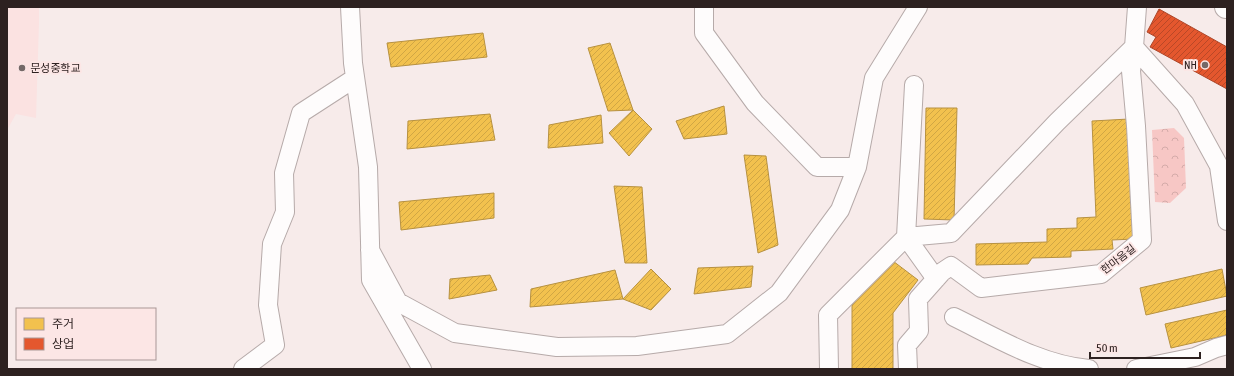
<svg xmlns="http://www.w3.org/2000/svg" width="1234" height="376" font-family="'Asap Condensed','Noto Sans KR',sans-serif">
	<defs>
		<pattern id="park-crowns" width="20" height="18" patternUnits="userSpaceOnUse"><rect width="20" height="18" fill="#f7c7c5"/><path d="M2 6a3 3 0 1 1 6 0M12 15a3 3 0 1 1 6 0" fill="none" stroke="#d4aba9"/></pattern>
		<pattern id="homes-hatch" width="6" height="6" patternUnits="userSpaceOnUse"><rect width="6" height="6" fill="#f2c14e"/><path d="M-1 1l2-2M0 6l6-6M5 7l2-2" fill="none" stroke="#d0a644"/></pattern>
		<pattern id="shops-hatch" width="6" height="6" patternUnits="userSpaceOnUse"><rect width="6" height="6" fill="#e4572e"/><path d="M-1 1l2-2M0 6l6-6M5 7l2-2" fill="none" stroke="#b94827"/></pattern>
	</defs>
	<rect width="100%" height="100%" fill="#f7ebea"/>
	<path fill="#fbe2e1" d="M 7,7 L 39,7 L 39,23 L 36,118 L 16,114 L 7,130 Z"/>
	<path fill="url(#park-crowns)" d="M 1174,128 L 1184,138 L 1186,188 L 1170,203 L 1155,202 L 1152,130 Z"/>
	<path fill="url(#homes-hatch)" stroke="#b79140" d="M 483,33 L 487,57 L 391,67 L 387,43 Z
		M 610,43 L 633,110 L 608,111 L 588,48 Z
		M 724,106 L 727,134 L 684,139 L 676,121 Z
		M 926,108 L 957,108 L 954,220 L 924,219 Z
		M 633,110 L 652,129 L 629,156 L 609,133 Z
		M 490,114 L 495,140 L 407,149 L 408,121 Z
		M 601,115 L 603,143 L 548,148 L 549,125 Z
		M 1129,119 L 1134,239 L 1112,240 L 1113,249 L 1071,251 L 1071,257 L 1032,258 L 1028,264 L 976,265 L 976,244 L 1047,242 L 1047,229 L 1077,228 L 1077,218 L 1096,217 L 1092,121 Z
		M 744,155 L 766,156 L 778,245 L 758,253 Z
		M 614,186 L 642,187 L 647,263 L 625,263 Z
		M 494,193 L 494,218 L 401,230 L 399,202 Z
		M 889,258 L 918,280 L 893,313 L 893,369 L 852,369 L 852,305 Z
		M 753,266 L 751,287 L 694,294 L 698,268 Z
		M 651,269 L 671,289 L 651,310 L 623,299 Z
		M 1222,269 L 1227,296 L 1146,315 L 1140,288 Z
		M 615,270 L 623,299 L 530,307 L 531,289 Z
		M 490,275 L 497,290 L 449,299 L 450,279 Z
		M 1227,310 L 1227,335 L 1171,348 L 1165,324 Z"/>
	<path fill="url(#shops-hatch)" stroke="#ad472a" d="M 1159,9 L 1227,47 L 1227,89 L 1150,47 L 1156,37 L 1147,32 Z"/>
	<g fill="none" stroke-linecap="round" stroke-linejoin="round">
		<defs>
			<path id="minor" d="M 350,7 L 353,63 L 368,167 L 371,280 L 422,369
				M 704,7 L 704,33 L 755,103 L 817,167 L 857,167
				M 1137,7 L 1134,47 L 1185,104 L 1219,166 L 1227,221
				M 914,85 L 906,237 L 936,279
				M 370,250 L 398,302 L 455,333 L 557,347 L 637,346 L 727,334 L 779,293 L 840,210 L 857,167 L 874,78 L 918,7
				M 954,317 C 997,338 1041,365 1089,369
				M 243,369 L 275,345 L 268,305 L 272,244 L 285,212 L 284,173 L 301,113 L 355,78
				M 829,369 L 828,315 L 906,237 L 951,233 L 1057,122 L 1134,47
				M 908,369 L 907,345 L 919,331 L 918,299 L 942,272 L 951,266 L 981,288 L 1101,274 L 1142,240 L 1136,126 L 1131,71 L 1134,47
				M 1136,369 L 1195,357 L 1216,348 L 1227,345"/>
			<path id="major" d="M 1226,7 L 1227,7"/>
		</defs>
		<use href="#minor" stroke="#b6aaa9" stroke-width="20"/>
		<use href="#major" stroke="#b6aaa9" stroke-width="24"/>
		<use href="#minor" stroke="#fefcfc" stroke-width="18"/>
		<use href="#major" stroke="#fefcfc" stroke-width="22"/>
	</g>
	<g fill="#746867" stroke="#fce6e5" stroke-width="1.5">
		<circle cx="1205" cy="65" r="4"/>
		<circle cx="22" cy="68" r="4"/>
	</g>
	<g text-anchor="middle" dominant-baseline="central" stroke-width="4" stroke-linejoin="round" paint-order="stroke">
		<g font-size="11" fill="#2d2120" stroke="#fce6e5" text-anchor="end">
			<text x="1197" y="65">NH</text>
			<text x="30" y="68" text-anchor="start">문성중학교</text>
		</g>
		<g font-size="11" fill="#2d2120" stroke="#fce6e5">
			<text transform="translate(1118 259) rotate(-38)">한마음길</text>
		</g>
	</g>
	<rect width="1234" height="376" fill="none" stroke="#2d2120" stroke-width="16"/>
	<rect x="16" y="308" width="140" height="52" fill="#fce6e5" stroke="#a99796"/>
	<rect x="24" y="318" width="20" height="12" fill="#f2c14e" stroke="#a99796"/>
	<text x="52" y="328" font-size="12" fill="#2d2120">주거</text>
	<rect x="24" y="338" width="20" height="12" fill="#e4572e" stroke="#a99796"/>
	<text x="52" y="348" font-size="12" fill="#2d2120">상업</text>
	<path d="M1090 352v6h110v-6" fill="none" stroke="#2d2120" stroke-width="2"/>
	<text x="1096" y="352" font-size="12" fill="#2d2120" stroke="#fce6e5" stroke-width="3" paint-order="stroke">50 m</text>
</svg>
